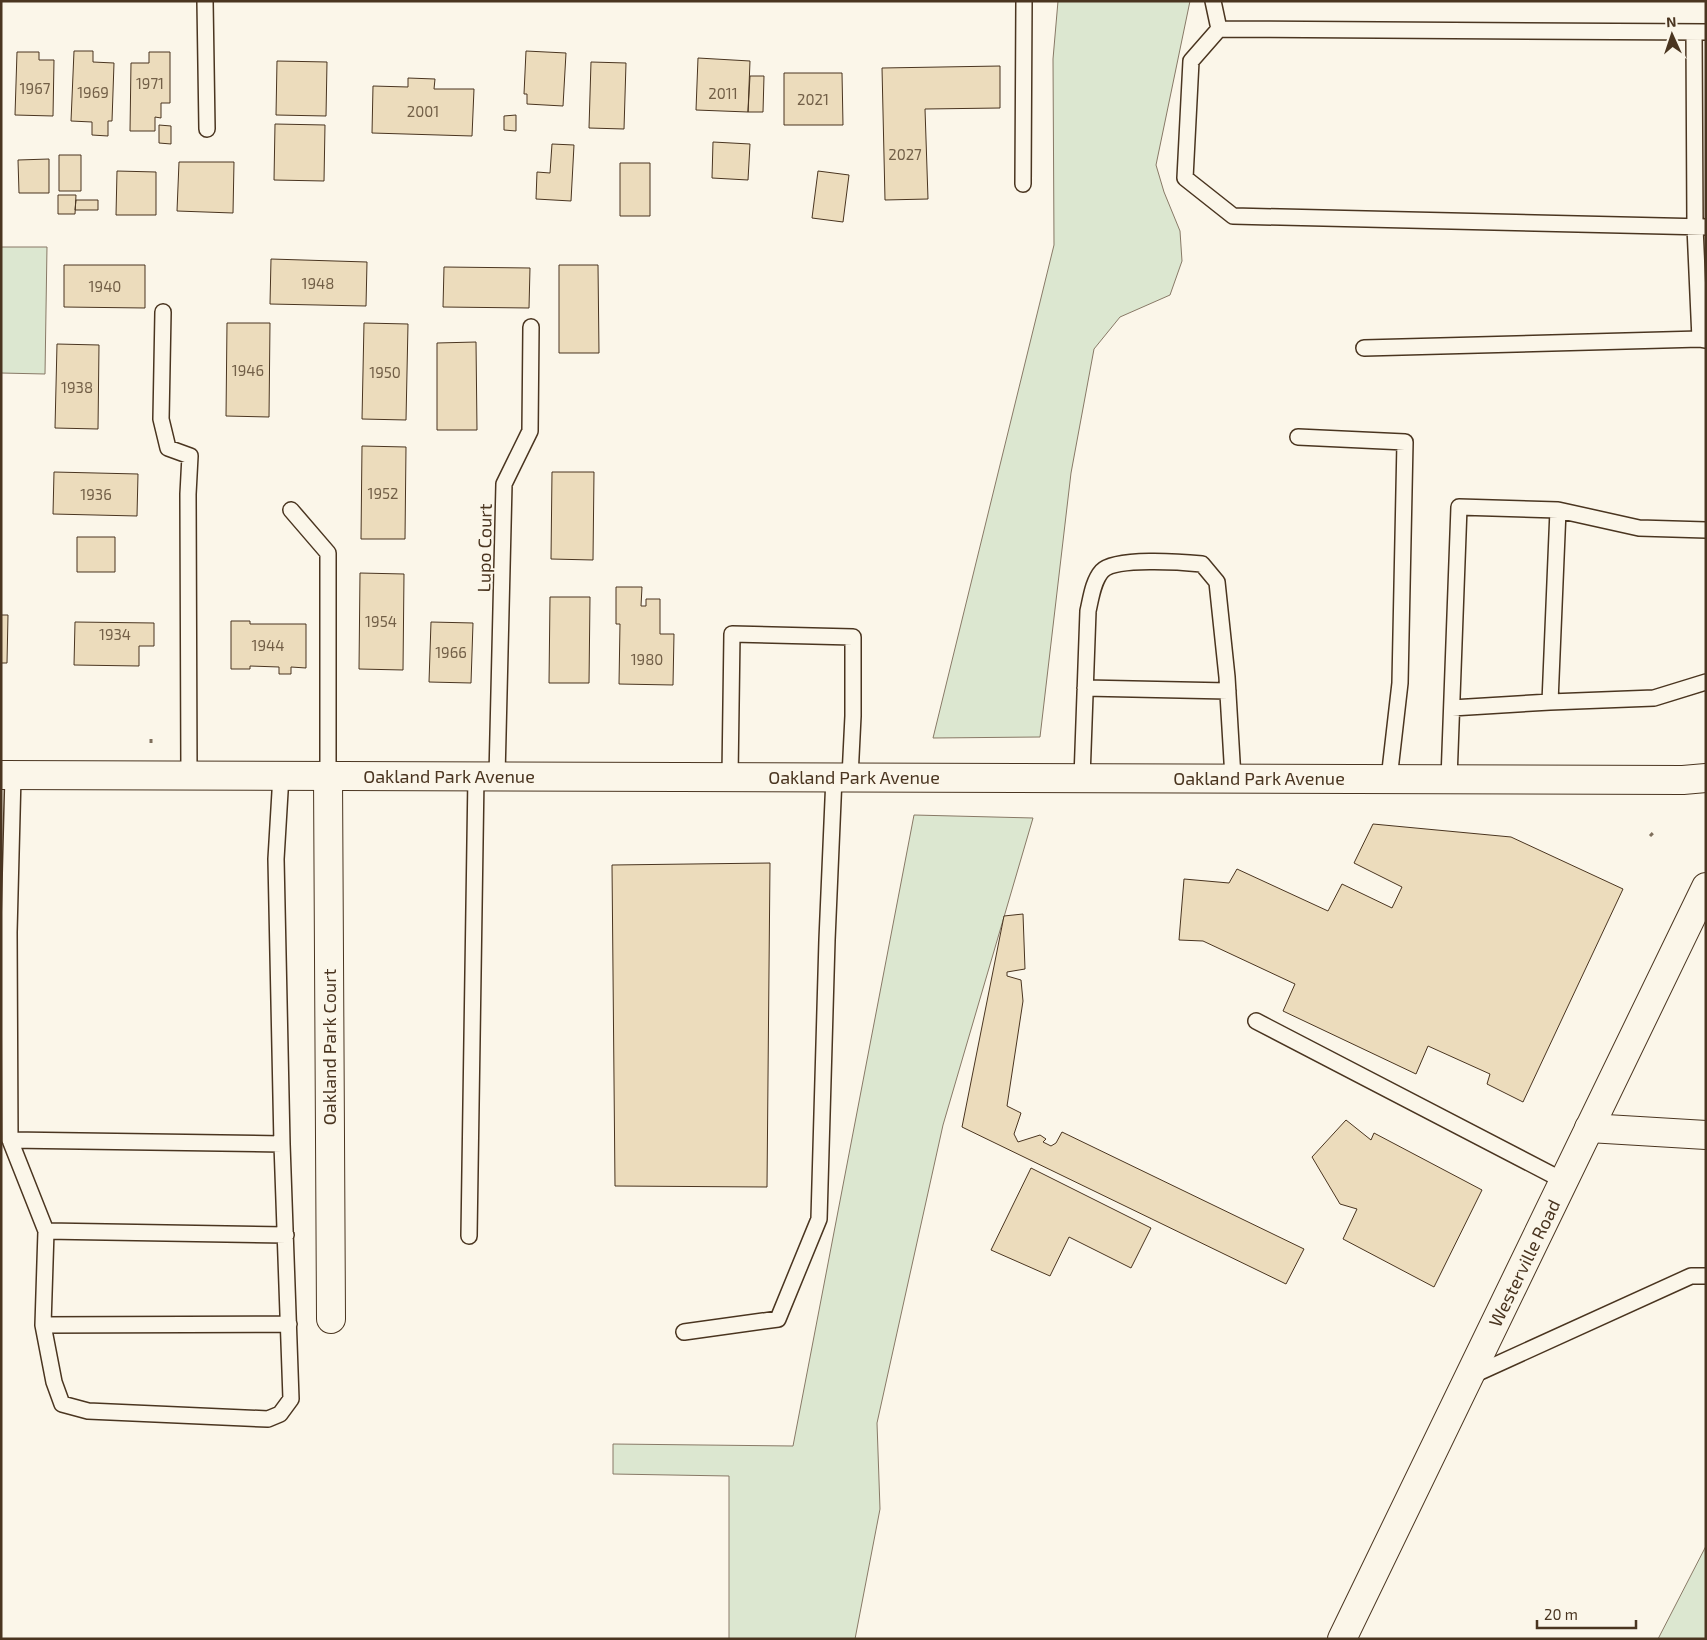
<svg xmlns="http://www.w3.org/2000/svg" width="1707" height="1640" font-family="'Exo 2',sans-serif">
	<rect width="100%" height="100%" fill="#fbf6e9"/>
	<path fill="#dce7d0" stroke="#887966" d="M 1058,1 L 1190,1 L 1156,165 L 1164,192 L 1180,231 L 1182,261 L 1170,295 L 1120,317 L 1094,349 L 1071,473 L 1040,737 L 933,738 L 1054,245 L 1053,59 Z
		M 1,247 L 47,247 L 45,374 L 1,373 Z
		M 914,815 L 1033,818 L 943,1125 L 877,1423 L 880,1509 L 855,1639 L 729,1639 L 729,1476 L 613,1474 L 613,1444 L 793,1446 Z
		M 1706,1546 L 1706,1639 L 1658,1639 Z"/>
	<path fill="#ecdcbc" stroke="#4a3520" d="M 74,51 L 93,51 L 93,62 L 114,63 L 112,121 L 108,121 L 108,136 L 92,135 L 92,122 L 71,121 Z
		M 526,51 L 566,53 L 563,106 L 527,104 L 527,94 L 524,94 Z
		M 17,52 L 39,52 L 39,60 L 54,60 L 53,116 L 15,115 Z
		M 149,52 L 170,52 L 170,103 L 161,103 L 161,118 L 155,117 L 155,131 L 130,131 L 131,63 L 149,63 Z
		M 698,58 L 750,61 L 748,112 L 696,110 Z
		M 277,61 L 327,62 L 326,116 L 276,115 Z
		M 591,62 L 626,63 L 624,129 L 589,128 Z
		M 1000,66 L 1000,108 L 925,109 L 928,199 L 885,200 L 882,68 Z
		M 784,73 L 842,73 L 843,125 L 784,125 Z
		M 750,76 L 764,76 L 763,112 L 748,112 Z
		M 408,78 L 435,79 L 434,89 L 474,89 L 472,136 L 372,133 L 373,86 L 408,87 Z
		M 516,115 L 516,131 L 504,130 L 504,116 Z
		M 275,124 L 325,125 L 324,181 L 274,180 Z
		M 159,125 L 171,126 L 171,144 L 159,143 Z
		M 713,142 L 750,144 L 748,180 L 712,178 Z
		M 552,144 L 574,145 L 571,201 L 536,199 L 537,172 L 550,173 Z
		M 59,155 L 81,155 L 81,191 L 59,191 Z
		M 49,159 L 49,193 L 19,193 L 18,160 Z
		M 179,162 L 234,162 L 233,213 L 177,211 Z
		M 620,163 L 650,163 L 650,216 L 620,216 Z
		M 117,171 L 156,172 L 156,215 L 116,215 Z
		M 818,171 L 849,175 L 843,222 L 812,218 Z
		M 58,195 L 76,195 L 75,214 L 58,214 Z
		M 76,200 L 98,200 L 98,210 L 75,210 Z
		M 271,259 L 367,262 L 366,306 L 270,304 Z
		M 64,265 L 145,265 L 145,308 L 64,307 Z
		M 559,265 L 598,265 L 599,353 L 559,353 Z
		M 444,267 L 530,268 L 529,308 L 443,307 Z
		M 227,323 L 270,323 L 269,417 L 226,416 Z
		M 364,323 L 408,324 L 406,420 L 362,419 Z
		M 476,342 L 477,430 L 437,430 L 437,343 Z
		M 57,344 L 99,345 L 98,429 L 55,428 Z
		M 362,446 L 406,447 L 405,539 L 361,539 Z
		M 54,472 L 138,474 L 137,516 L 53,514 Z
		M 552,472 L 594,472 L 593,560 L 551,559 Z
		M 77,537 L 115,537 L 115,572 L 77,572 Z
		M 360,573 L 404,574 L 403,670 L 359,669 Z
		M 616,587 L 642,587 L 641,606 L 646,606 L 646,599 L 660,599 L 660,634 L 674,634 L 673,685 L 619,684 L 620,624 L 616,624 Z
		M 550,597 L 590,597 L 589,683 L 549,683 Z
		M 1,615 L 8,615 L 7,663 L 1,663 Z
		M 231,621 L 250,621 L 250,624 L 306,624 L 306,668 L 291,667 L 291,674 L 279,674 L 279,667 L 250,666 L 250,669 L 231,669 Z
		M 75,622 L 154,623 L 154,646 L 139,646 L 139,666 L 74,665 Z
		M 431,622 L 473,623 L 471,683 L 429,682 Z
		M 1373,824 L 1511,837 L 1623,889 L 1523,1102 L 1487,1084 L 1490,1074 L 1428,1046 L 1416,1074 L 1283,1011 L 1295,984 L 1203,941 L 1179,940 L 1184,879 L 1229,883 L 1237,869 L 1328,911 L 1342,884 L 1392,908 L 1402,887 L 1354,863 Z
		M 770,863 L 767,1187 L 615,1186 L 612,865 Z
		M 1023,914 L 1025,969 L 1007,972 L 1007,976 L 1021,980 L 1023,1001 L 1007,1106 L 1021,1113 L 1014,1134 L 1018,1142 L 1040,1135 L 1046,1139 L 1043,1142 L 1051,1146 L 1056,1143 L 1062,1132 L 1304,1249 L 1286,1284 L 962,1127 L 1004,916 Z
		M 1346,1120 L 1371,1140 L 1374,1133 L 1482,1190 L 1434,1287 L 1343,1239 L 1357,1209 L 1340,1204 L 1312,1157 Z
		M 1031,1168 L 1151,1228 L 1131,1268 L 1069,1237 L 1050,1276 L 991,1250 Z"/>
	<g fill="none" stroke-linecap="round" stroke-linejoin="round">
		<defs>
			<path id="service" d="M 205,1 L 207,129
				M 1213,1 L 1219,29 L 1706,32
				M 1219,29 L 1191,61 L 1185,178 L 1233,216 L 1706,227
				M 1694,32 L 1695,227 L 1700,339 L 1706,340
				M 1023,184 L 1024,1
				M 163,312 L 161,419 L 168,448 L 190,456 L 188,494 L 189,775
				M 1364,348 L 1700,339
				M 1298,437 L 1405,442 L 1400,683 L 1389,779
				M 291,510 L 328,553 L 328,776
				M 1085,688 L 1228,691
				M 1550,702 L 1654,698 L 1706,682
				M 1452,708 L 1550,702 L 1558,510
				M 13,775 L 9,932 L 10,1140 L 282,1144 L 276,859 L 281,775
				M 497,776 L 504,484 L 530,431 L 531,327
				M 730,776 L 732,634 L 853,637 L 853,716 L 850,777
				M 1082,778 L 1088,611 C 1091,598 1093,581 1102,571 C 1115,557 1182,562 1202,564 L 1217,582 L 1227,677 L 1233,778
				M 1449,779 L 1459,507 L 1558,510 L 1639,528 L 1706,530
				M 1256,1021 L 1564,1181
				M 10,1140 L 46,1231 L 43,1325 L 54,1382 L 62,1404 L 88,1411 L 268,1419 L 280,1414 L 291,1399 L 282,1144
				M 46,1231 L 286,1235
				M 469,1236 L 476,776
				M 43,1325 L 289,1324
				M 684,1332 L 778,1319 L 819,1219 L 827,940 L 834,777
				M 1469,1377 L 1691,1276 L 1706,1276"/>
			<path id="minor" d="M 328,776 L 331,1319
				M 1589,1128 L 1706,1135"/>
			<path id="secondary" d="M 1,775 L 1683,780 L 1706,778"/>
			<path id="primary" d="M 1342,1639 L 1706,887"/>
		</defs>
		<use href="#service" stroke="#4a3520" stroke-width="18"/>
		<use href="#minor" stroke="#4a3520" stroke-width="30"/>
		<use href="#secondary" stroke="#4a3520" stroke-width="30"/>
		<use href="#primary" stroke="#4a3520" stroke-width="30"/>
		<path stroke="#7f6f5c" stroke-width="3" stroke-dasharray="4 2.5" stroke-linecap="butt" d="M 151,743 L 151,737
			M 1650,836 L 1653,833"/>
		<use href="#service" stroke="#fbf6e9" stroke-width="15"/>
		<use href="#minor" stroke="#fbf6e9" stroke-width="28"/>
		<use href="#secondary" stroke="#fbf6e9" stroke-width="28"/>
		<use href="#primary" stroke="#fbf6e9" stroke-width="28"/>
	</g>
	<g text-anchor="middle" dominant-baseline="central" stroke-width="4" stroke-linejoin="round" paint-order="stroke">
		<g font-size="15" fill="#725f47">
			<text x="150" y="83">1971</text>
			<text x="35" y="88">1967</text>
			<text x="93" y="92">1969</text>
			<text x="723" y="93">2011</text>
			<text x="813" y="99">2021</text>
			<text x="423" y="111">2001</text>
			<text x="905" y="154">2027</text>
			<text x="318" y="283">1948</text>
			<text x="105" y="286">1940</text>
			<text x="248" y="370">1946</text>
			<text x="385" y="372">1950</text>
			<text x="77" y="387">1938</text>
			<text x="383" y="493">1952</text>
			<text x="96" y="494">1936</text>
			<text x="381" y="621">1954</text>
			<text x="115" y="634">1934</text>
			<text x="268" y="645">1944</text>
			<text x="451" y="652">1966</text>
			<text x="647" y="659">1980</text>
		</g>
		<g font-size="18" fill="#4a3520" stroke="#fbf6e9">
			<text transform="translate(484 548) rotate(-89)">Lupo Court</text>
			<text x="449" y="776">Oakland Park Avenue</text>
			<text x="854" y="777">Oakland Park Avenue</text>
			<text x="1259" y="778">Oakland Park Avenue</text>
			<text transform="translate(329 1047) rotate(-90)">Oakland Park Court</text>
			<text transform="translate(1524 1263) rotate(-64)">Westerville Road</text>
		</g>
	</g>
	<rect width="1707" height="1640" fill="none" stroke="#4a3520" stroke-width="5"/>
	<g transform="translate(1672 35) rotate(357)" stroke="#fbf6e9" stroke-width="4" paint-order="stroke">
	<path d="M0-4L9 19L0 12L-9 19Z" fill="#4a3520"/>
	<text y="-8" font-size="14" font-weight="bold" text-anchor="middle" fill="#4a3520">N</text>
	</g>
	<path d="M1537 1620v8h99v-8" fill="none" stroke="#4a3520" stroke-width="2.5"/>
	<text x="1544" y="1620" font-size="15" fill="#4a3520" stroke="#fbf6e9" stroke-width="4" paint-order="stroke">20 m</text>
</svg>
